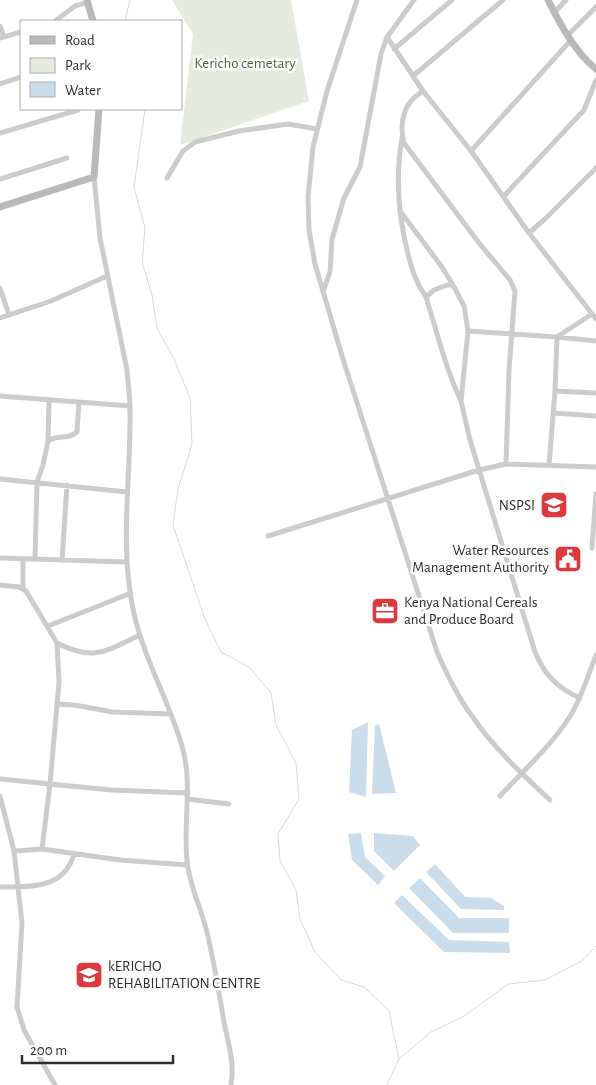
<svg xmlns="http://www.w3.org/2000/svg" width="596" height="1085" font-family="'Alegreya Sans',sans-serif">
	<rect width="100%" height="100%" fill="#fff"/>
	<path fill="#e5ecde" d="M 172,0 L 291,0 L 309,101 L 180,145 L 193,34 Z"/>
	<path fill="#cbddea" d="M 368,722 L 366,797 L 349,792 L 352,730 Z
		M 379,724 L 396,793 L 372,794 L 375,725 Z
		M 361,833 L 365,857 L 385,876 L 378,885 L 352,860 L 348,834 Z
		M 374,833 L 413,836 L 420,845 L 394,871 L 374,851 Z
		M 435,864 L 465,897 L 491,898 L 504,906 L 504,910 L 461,909 L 426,872 Z
		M 420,878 L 459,918 L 509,918 L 509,933 L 453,933 L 409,888 Z
		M 402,895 L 449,940 L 509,942 L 510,953 L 444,952 L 394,903 Z"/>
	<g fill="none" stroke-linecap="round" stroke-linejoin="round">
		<path stroke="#cbddea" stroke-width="1" d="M 125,21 L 130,0
			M 145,109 L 134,187 L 145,228 L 142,262 L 152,295 L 157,328 L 174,359 L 190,398 L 192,444 L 178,489 L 173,525 L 205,619 L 221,652 L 249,667 L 271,693 L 276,725 L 296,763 L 299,799 L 278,834 L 280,861 L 296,890 L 300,919 L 315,952 L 341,980 L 364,987 L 389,1011 L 399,1059
			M 387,1085 L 399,1059 L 431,1032 L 466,1015 L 508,984 L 545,980 L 582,961 L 596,946"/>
		<path stroke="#ccc" stroke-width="5" d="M 357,0 L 327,91 L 313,147 L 308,197 L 309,230 L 315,264 L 342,356 L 437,652 C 447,675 459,699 474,719 C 495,749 523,775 550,800
			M 414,0 L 387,37 L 423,91
			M 554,13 L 566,0
			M 55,21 L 75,6 L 88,2
			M 0,26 L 4,37
			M 568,35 L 596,7
			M 0,38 L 21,32
			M 394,49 L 452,0
			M 413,76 L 503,0
			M 0,84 L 21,77
			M 0,133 L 78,110
			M 402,138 C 395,178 398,215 408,254 C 412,270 416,283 426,297
			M 471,151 L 571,40
			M 94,177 L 100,238 L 127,370 C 128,384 130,397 130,411 C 131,476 120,540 132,604 C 141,654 168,698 182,746 C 193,783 183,822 187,860 C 189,885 201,908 207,932 C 214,962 219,992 224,1022 C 228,1043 235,1063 231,1085
			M 167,178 L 183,151 L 195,142 L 239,131 L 288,124 L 317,129
			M 0,179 L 67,158
			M 504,196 L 584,110 L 596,80
			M 400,211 L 442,267 L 453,285
			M 529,233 L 545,219 L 596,168
			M 447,285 L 453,285 L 464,306 L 468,331 L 461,401 C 445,367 437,332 426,297 L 434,290 Z
			M 0,288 L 9,315
			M 323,292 L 330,272 L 332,239 L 344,198 L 360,167 L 381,54 L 387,37
			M 0,318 L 51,301 L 107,276
			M 468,331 L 557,337 L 592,314
			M 555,391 L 596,393
			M 0,396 L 130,406
			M 461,401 L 470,440 L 535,652 C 544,674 557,688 580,698
			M 553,413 L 596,416
			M 48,441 L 49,400
			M 506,464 L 509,370 L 515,291 L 510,280 L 479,243 L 404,143 C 400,131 402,111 411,101 C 414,97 419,94 423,91 L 471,151 L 529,233 L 596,319
			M 549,465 L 555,391 L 557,337 L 596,341
			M 0,479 L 127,492
			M 268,536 L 479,470 L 506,464 L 596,467
			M 592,548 L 596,494
			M 0,558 L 127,562
			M 23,559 L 23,588
			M 35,559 L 37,482 L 43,465 L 48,441 C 57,434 69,440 77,432 L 79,402
			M 62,561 L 67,485
			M 0,585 L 19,587 L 26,591 L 57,643 L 59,682 L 50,784 L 0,779
			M 48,626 L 131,593
			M 57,643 C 94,662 106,651 140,635
			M 57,704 L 74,705 L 113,712 L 171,714
			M 0,796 L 14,851 L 22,923 L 17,1007 L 24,1030 L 55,1085
			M 500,796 C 523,771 550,747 569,718 C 581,699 588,676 596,655
			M 187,799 L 229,804
			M 42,849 L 50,784 L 111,790 L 188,793
			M 14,851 L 42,849 L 120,860 L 187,865
			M 0,887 C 31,887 64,889 74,854"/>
		<path stroke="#b9b9b9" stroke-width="7" d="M 87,0 L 93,21
			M 548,0 C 560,24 575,52 596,69
			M 0,207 L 94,177 L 99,109"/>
	</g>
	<defs>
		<symbol id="university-square" viewBox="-11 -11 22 22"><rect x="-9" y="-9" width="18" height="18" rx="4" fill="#dd3a40" stroke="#fff"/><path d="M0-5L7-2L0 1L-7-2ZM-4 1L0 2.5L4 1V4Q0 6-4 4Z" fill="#fff"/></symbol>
		<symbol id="civic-square" viewBox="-11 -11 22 22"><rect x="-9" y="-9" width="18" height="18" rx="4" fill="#dd3a40" stroke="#fff"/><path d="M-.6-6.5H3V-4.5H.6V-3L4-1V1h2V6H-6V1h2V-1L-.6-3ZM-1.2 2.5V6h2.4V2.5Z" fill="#fff"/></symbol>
		<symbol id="office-square" viewBox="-11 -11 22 22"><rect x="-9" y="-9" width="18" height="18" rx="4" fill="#dd3a40" stroke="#fff"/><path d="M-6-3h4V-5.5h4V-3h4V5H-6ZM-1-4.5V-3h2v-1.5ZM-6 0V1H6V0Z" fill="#fff"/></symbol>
		<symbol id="school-square" viewBox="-11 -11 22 22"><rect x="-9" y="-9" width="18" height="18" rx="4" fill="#dd3a40" stroke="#fff"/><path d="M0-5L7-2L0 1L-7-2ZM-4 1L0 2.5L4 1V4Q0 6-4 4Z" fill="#fff"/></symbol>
	</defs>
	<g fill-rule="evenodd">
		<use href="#university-square" x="538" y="489" width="32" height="32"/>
		<use href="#civic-square" x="552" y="543" width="32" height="32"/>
		<use href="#office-square" x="369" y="595" width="32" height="32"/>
		<use href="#school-square" x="73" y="959" width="32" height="32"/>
	</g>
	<g text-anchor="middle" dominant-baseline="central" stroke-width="5" stroke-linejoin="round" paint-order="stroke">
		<g font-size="15" fill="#51693e" stroke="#fff">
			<text x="245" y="63">Kericho cemetary</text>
		</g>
		<g font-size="15" fill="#2f2f2f" stroke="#fff" text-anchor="end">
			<text x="535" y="505">NSPSI</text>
			<text x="549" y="550">Water Resources<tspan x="549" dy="17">Management Authority</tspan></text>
			<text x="404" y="602" text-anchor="start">Kenya National Cereals<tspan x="404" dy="17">and Produce Board</tspan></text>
			<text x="108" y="966" text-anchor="start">kERICHO<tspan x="108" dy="17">REHABILITATION CENTRE</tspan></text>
		</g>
	</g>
	<rect x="20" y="20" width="162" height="90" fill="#ffffff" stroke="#acacac"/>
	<rect x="30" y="36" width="25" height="8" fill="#b9b9b9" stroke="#acacac"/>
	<text x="65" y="45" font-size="15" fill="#2f2f2f">Road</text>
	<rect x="30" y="58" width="25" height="15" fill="#e5ecde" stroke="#acacac"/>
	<text x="65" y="70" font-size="15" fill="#2f2f2f">Park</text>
	<rect x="30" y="82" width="25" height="15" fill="#cbddea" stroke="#acacac"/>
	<text x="65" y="95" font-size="15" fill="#2f2f2f">Water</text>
	<path d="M22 1055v8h151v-8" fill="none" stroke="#2f2f2f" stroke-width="2.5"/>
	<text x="30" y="1055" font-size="15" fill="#2f2f2f" stroke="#ffffff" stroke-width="4" paint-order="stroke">200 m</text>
</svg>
